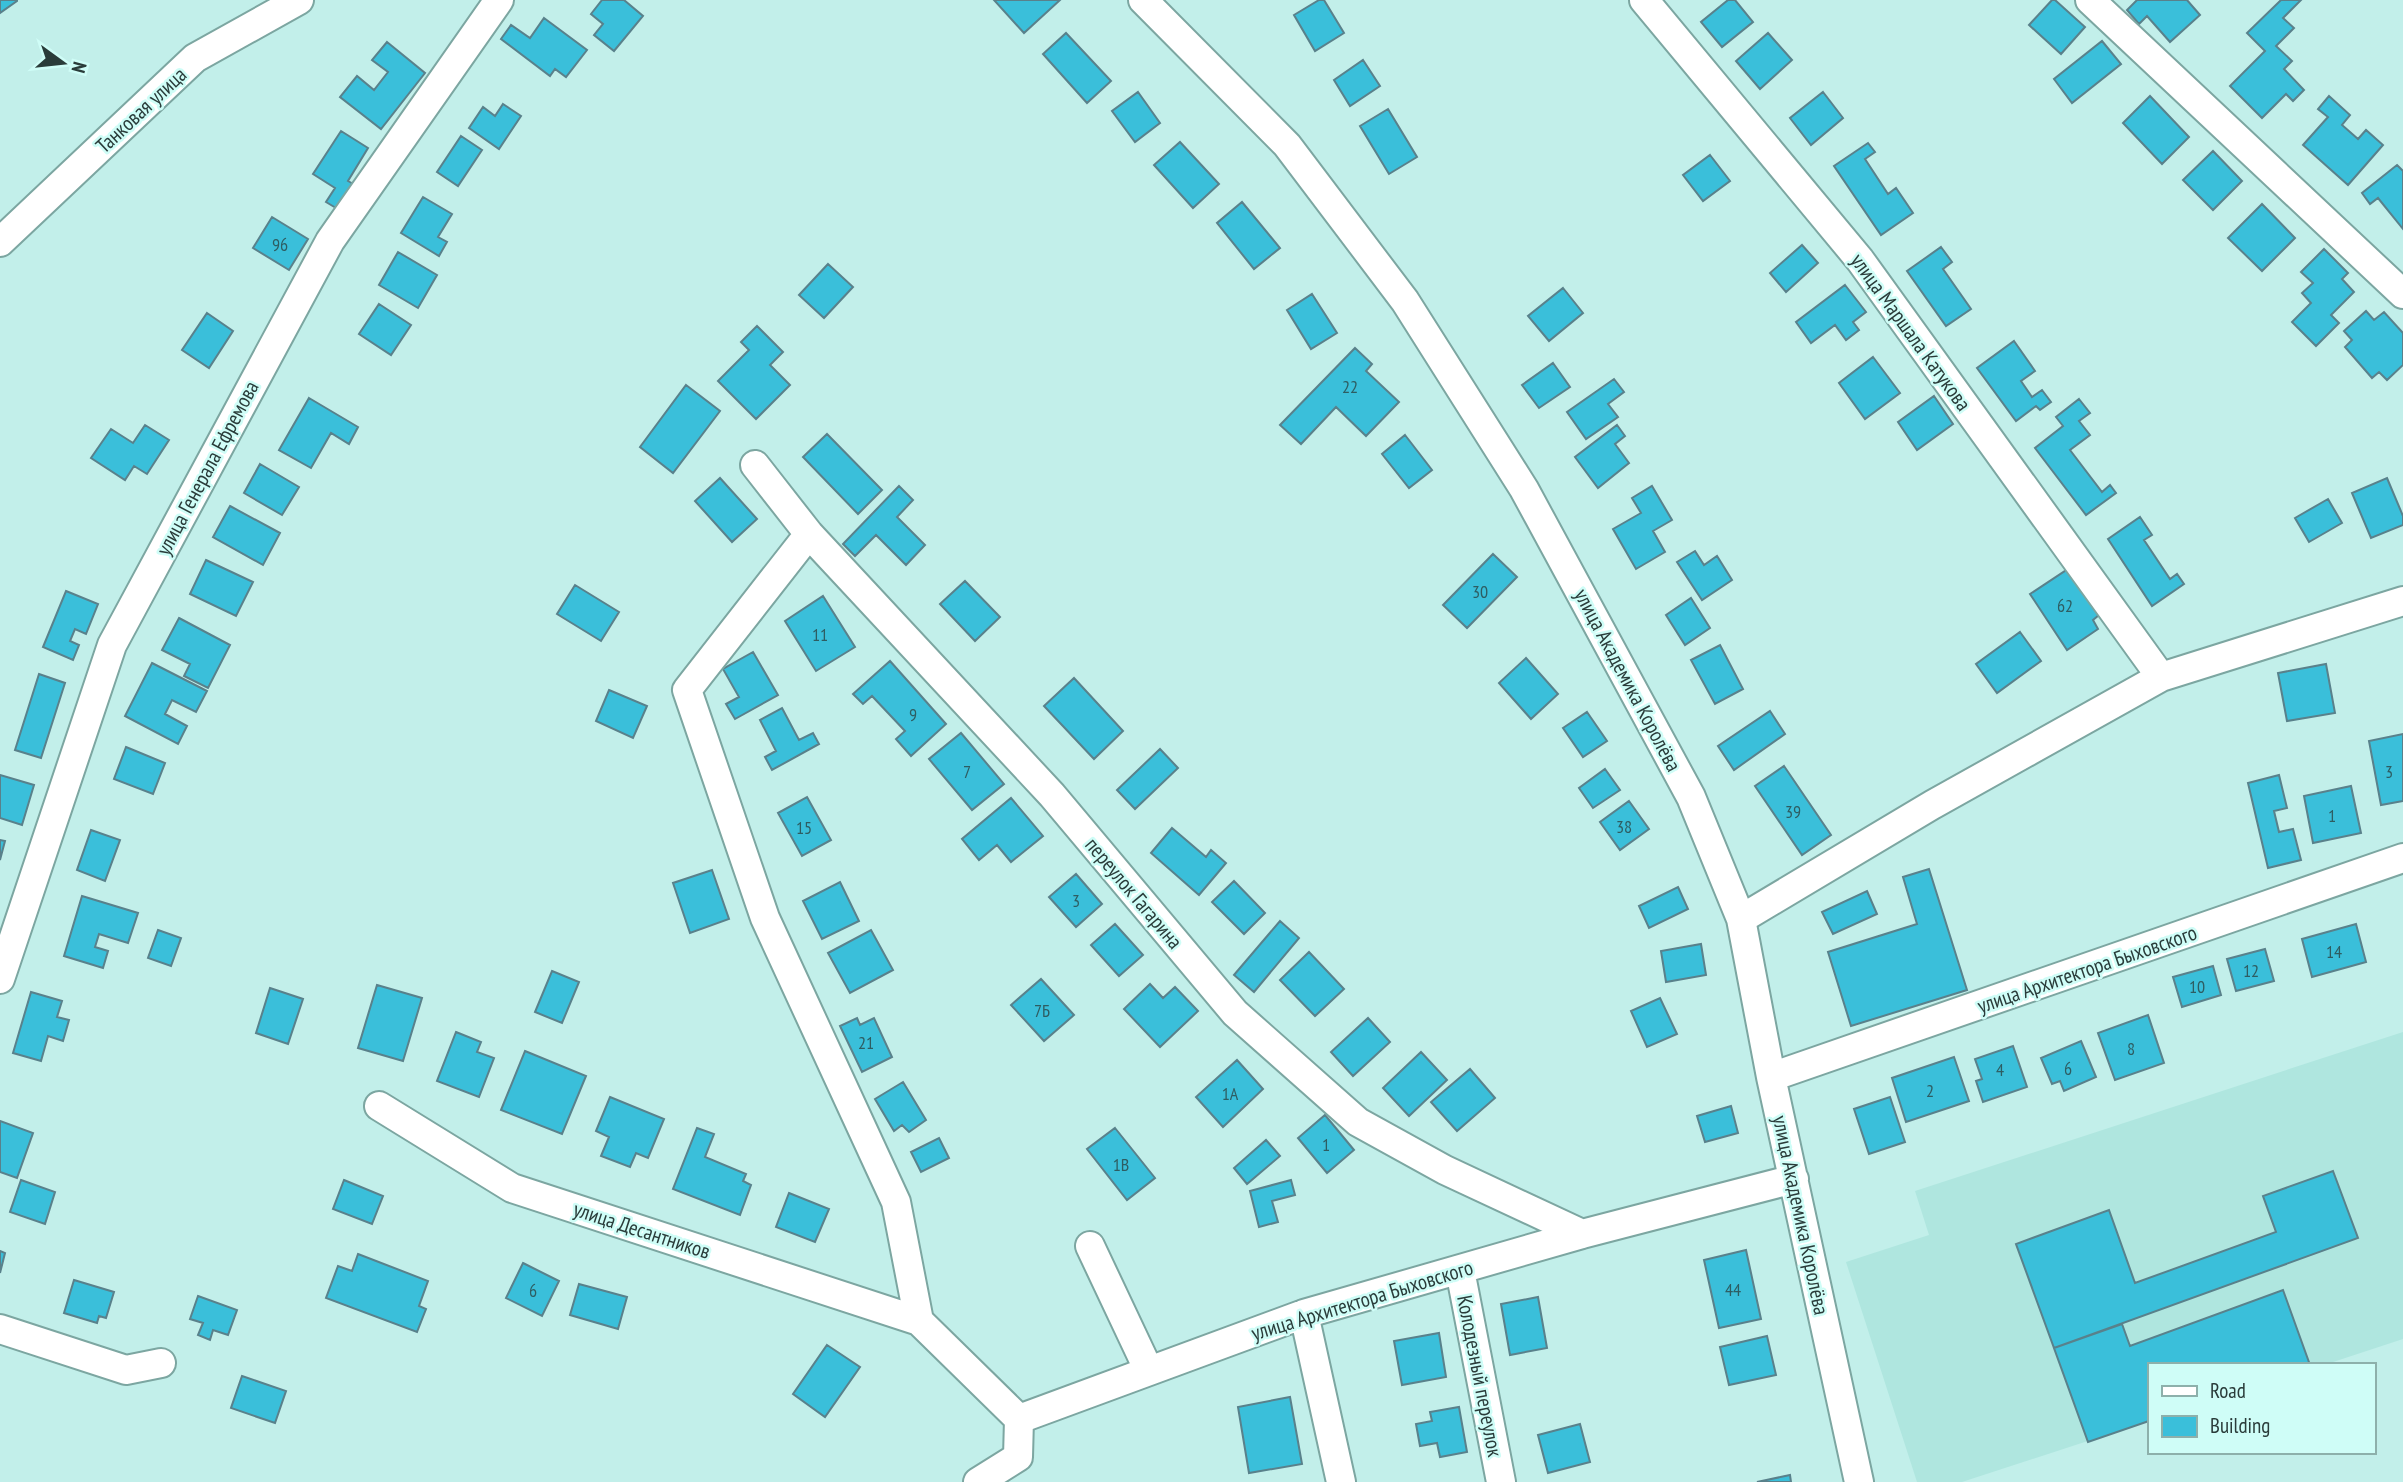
<svg xmlns="http://www.w3.org/2000/svg" width="2403" height="1482" font-family="'PT Sans Narrow',sans-serif">
	<rect width="100%" height="100%" fill="#c2efea"/>
	<path fill="#afe6df" d="M 2403,1032 L 2403,1339 L 2324,1365 L 2149,1365 L 2149,1421 L 1962,1482 L 1917,1482 L 1846,1262 L 1929,1235 L 1915,1191 Z"/>
	<path fill="#3abfda" stroke="#59818b" stroke-width="2" d="M 0,0 L 17,0 L 17,1 L 0,13 Z
		M 602,0 L 624,0 L 643,16 L 614,51 L 594,35 L 603,24 L 591,14 Z
		M 994,0 L 1060,0 L 1024,33 Z
		M 1319,0 L 1324,0 L 1344,33 L 1315,51 L 1294,15 Z
		M 1728,0 L 1735,0 L 1753,22 L 1722,47 L 1701,22 Z
		M 2052,0 L 2055,0 L 2085,27 L 2061,54 L 2029,25 Z
		M 2137,0 L 2187,0 L 2200,15 L 2170,42 L 2147,16 L 2139,24 L 2127,10 Z
		M 2281,0 L 2301,0 L 2283,18 L 2294,28 L 2276,46 L 2292,61 L 2284,69 L 2304,90 L 2293,101 L 2286,94 L 2262,118 L 2230,86 L 2265,51 L 2247,33 Z
		M 544,18 L 587,50 L 566,77 L 555,69 L 550,76 L 501,39 L 511,25 L 530,38 Z
		M 1066,33 L 1111,81 L 1087,103 L 1043,54 Z
		M 1768,33 L 1792,60 L 1760,89 L 1736,61 Z
		M 2102,41 L 2121,64 L 2072,103 L 2054,79 Z
		M 387,42 L 425,73 L 381,129 L 340,97 L 357,76 L 374,90 L 388,72 L 372,60 Z
		M 1363,60 L 1380,86 L 1350,106 L 1334,80 Z
		M 1138,92 L 1160,123 L 1135,142 L 1112,111 Z
		M 1823,92 L 1843,118 L 1811,145 L 1790,118 Z
		M 2150,96 L 2189,137 L 2162,164 L 2123,123 Z
		M 2329,96 L 2350,115 L 2342,125 L 2358,139 L 2366,130 L 2383,145 L 2348,185 L 2303,145 L 2328,117 L 2318,109 Z
		M 503,104 L 521,116 L 499,149 L 469,128 L 483,107 L 495,116 Z
		M 1388,109 L 1417,157 L 1389,174 L 1360,126 Z
		M 341,131 L 368,148 L 348,181 L 357,186 L 341,211 L 326,202 L 335,188 L 313,174 Z
		M 461,136 L 482,150 L 458,186 L 437,172 Z
		M 1180,142 L 1219,184 L 1193,208 L 1154,165 Z
		M 1868,143 L 1875,152 L 1865,159 L 1888,194 L 1896,188 L 1913,213 L 1881,235 L 1834,166 Z
		M 2213,151 L 2242,181 L 2213,210 L 2183,180 Z
		M 1710,155 L 1730,181 L 1703,201 L 1683,175 Z
		M 2397,165 L 2403,171 L 2403,229 L 2378,198 L 2370,204 L 2362,193 Z
		M 423,197 L 452,214 L 438,237 L 447,242 L 439,256 L 401,233 Z
		M 1242,202 L 1280,248 L 1254,269 L 1217,223 Z
		M 2262,204 L 2295,238 L 2262,271 L 2228,238 Z
		M 272,217 L 308,239 L 289,270 L 253,248 Z
		M 1802,245 L 1818,263 L 1786,292 L 1770,273 Z
		M 1941,247 L 1952,262 L 1943,269 L 1971,309 L 1946,326 L 1907,271 Z
		M 2324,249 L 2348,273 L 2342,279 L 2354,292 L 2331,315 L 2339,323 L 2316,346 L 2292,322 L 2311,303 L 2302,293 L 2313,283 L 2301,272 Z
		M 398,252 L 437,275 L 418,308 L 379,285 Z
		M 828,264 L 853,287 L 824,318 L 799,295 Z
		M 1845,285 L 1866,312 L 1853,322 L 1859,330 L 1846,340 L 1835,325 L 1811,343 L 1796,322 Z
		M 1563,288 L 1583,313 L 1549,341 L 1528,316 Z
		M 1312,294 L 1337,333 L 1311,349 L 1287,310 Z
		M 379,304 L 411,325 L 391,355 L 359,334 Z
		M 2366,311 L 2374,320 L 2384,312 L 2403,333 L 2403,365 L 2387,380 L 2379,372 L 2372,378 L 2345,347 L 2352,340 L 2344,331 Z
		M 207,313 L 233,331 L 209,368 L 182,350 Z
		M 757,326 L 783,352 L 770,365 L 790,385 L 756,419 L 718,381 L 749,350 L 741,342 Z
		M 2014,341 L 2035,371 L 2021,381 L 2032,397 L 2042,390 L 2051,402 L 2040,410 L 2036,406 L 2016,421 L 1977,368 Z
		M 1355,348 L 1372,364 L 1366,371 L 1399,402 L 1366,436 L 1336,407 L 1301,444 L 1280,425 Z
		M 1873,357 L 1900,393 L 1865,419 L 1839,383 Z
		M 1553,363 L 1570,387 L 1539,408 L 1522,385 Z
		M 1614,379 L 1624,392 L 1608,404 L 1618,417 L 1586,439 L 1567,412 Z
		M 686,385 L 720,411 L 673,473 L 640,447 Z
		M 1934,396 L 1953,424 L 1917,450 L 1898,422 Z
		M 309,398 L 358,427 L 349,444 L 331,433 L 311,468 L 279,450 Z
		M 2079,399 L 2090,413 L 2079,421 L 2090,435 L 2070,450 L 2102,492 L 2110,485 L 2116,493 L 2086,515 L 2035,448 L 2063,426 L 2056,417 Z
		M 145,425 L 169,440 L 147,474 L 134,466 L 125,480 L 91,458 L 111,429 L 133,443 Z
		M 1617,425 L 1625,436 L 1615,444 L 1629,463 L 1598,488 L 1575,457 Z
		M 827,434 L 882,490 L 858,514 L 803,457 Z
		M 1405,435 L 1432,470 L 1409,488 L 1382,454 Z
		M 260,464 L 299,487 L 282,515 L 244,493 Z
		M 720,478 L 757,519 L 732,542 L 695,501 Z
		M 2387,478 L 2403,516 L 2403,525 L 2371,538 L 2352,493 Z
		M 899,486 L 913,500 L 897,517 L 925,545 L 906,565 L 876,535 L 855,556 L 843,544 Z
		M 1652,486 L 1672,520 L 1653,531 L 1665,552 L 1636,569 L 1613,529 L 1641,513 L 1632,498 Z
		M 2328,499 L 2342,523 L 2309,542 L 2295,518 Z
		M 230,506 L 280,533 L 263,565 L 213,537 Z
		M 2140,517 L 2152,535 L 2144,540 L 2170,579 L 2177,574 L 2184,584 L 2152,606 L 2108,539 Z
		M 1695,551 L 1704,565 L 1717,556 L 1732,580 L 1702,600 L 1677,562 Z
		M 1493,554 L 1517,577 L 1467,628 L 1443,605 Z
		M 206,560 L 253,582 L 236,616 L 190,594 Z
		M 2068,569 L 2099,615 L 2093,620 L 2098,629 L 2067,650 L 2030,594 Z
		M 965,581 L 1000,617 L 975,641 L 940,604 Z
		M 575,585 L 619,612 L 601,641 L 557,614 Z
		M 66,591 L 98,604 L 86,634 L 75,629 L 70,641 L 79,645 L 73,660 L 43,647 Z
		M 823,596 L 855,647 L 816,671 L 785,621 Z
		M 1691,598 L 1710,628 L 1685,645 L 1666,615 Z
		M 179,618 L 230,645 L 208,688 L 184,676 L 190,664 L 162,650 Z
		M 2020,632 L 2041,661 L 1997,693 L 1976,664 Z
		M 1720,645 L 1743,689 L 1715,704 L 1691,660 Z
		M 753,652 L 778,695 L 735,719 L 726,704 L 739,697 L 723,669 Z
		M 1526,658 L 1558,694 L 1531,719 L 1499,683 Z
		M 890,661 L 946,724 L 911,756 L 896,739 L 905,731 L 872,696 L 863,704 L 853,694 Z
		M 152,663 L 207,691 L 196,712 L 172,700 L 165,714 L 187,726 L 178,744 L 125,716 Z
		M 2326,664 L 2335,713 L 2287,721 L 2278,673 Z
		M 39,674 L 65,683 L 41,758 L 15,750 Z
		M 1074,678 L 1123,731 L 1094,759 L 1044,706 Z
		M 609,690 L 647,706 L 633,738 L 596,721 Z
		M 782,708 L 799,740 L 813,733 L 819,744 L 772,770 L 765,757 L 776,751 L 760,720 Z
		M 1770,711 L 1785,734 L 1734,770 L 1718,746 Z
		M 1587,712 L 1607,741 L 1583,757 L 1563,728 Z
		M 961,733 L 1004,784 L 972,810 L 929,759 Z
		M 2403,734 L 2403,801 L 2381,805 L 2369,741 Z
		M 126,747 L 165,763 L 153,794 L 114,779 Z
		M 1160,749 L 1178,768 L 1135,809 L 1117,790 Z
		M 1784,766 L 1831,835 L 1802,855 L 1755,786 Z
		M 1605,769 L 1620,790 L 1593,808 L 1579,788 Z
		M 0,775 L 34,785 L 22,825 L 0,818 Z
		M 2279,775 L 2287,808 L 2274,811 L 2279,832 L 2293,829 L 2301,860 L 2268,868 L 2248,783 Z
		M 2351,786 L 2361,833 L 2313,843 L 2304,796 Z
		M 807,797 L 831,840 L 802,856 L 778,813 Z
		M 1011,798 L 1043,836 L 1011,862 L 997,845 L 979,860 L 962,839 Z
		M 1629,801 L 1649,829 L 1620,850 L 1600,822 Z
		M 1172,828 L 1206,857 L 1211,850 L 1226,863 L 1199,895 L 1151,853 Z
		M 91,830 L 120,840 L 105,881 L 77,870 Z
		M 0,840 L 5,841 L 0,860 Z
		M 1929,869 L 1967,990 L 1851,1026 L 1828,952 L 1917,924 L 1903,877 Z
		M 712,870 L 729,919 L 690,933 L 673,883 Z
		M 1076,874 L 1102,904 L 1076,927 L 1049,897 Z
		M 1234,881 L 1265,913 L 1244,934 L 1212,902 Z
		M 840,882 L 859,921 L 822,939 L 803,901 Z
		M 1678,887 L 1688,909 L 1649,928 L 1639,906 Z
		M 1867,891 L 1877,914 L 1833,934 L 1822,912 Z
		M 82,896 L 138,913 L 128,943 L 99,934 L 95,947 L 108,951 L 103,968 L 64,956 Z
		M 1280,921 L 1299,938 L 1254,992 L 1234,975 Z
		M 1115,924 L 1143,955 L 1119,976 L 1091,945 Z
		M 2356,924 L 2366,962 L 2312,977 L 2302,939 Z
		M 158,930 L 181,938 L 171,966 L 148,958 Z
		M 871,930 L 893,970 L 850,993 L 828,953 Z
		M 1701,944 L 1706,975 L 1666,982 L 1661,951 Z
		M 2265,949 L 2274,981 L 2236,991 L 2227,959 Z
		M 1309,952 L 1344,989 L 1315,1016 L 1280,980 Z
		M 2213,966 L 2221,995 L 2182,1007 L 2173,977 Z
		M 552,971 L 579,982 L 562,1023 L 535,1012 Z
		M 1041,979 L 1074,1015 L 1044,1041 L 1011,1005 Z
		M 1150,984 L 1163,998 L 1175,987 L 1198,1011 L 1160,1047 L 1124,1009 Z
		M 377,985 L 422,998 L 403,1061 L 358,1048 Z
		M 270,988 L 303,999 L 288,1044 L 256,1033 Z
		M 31,992 L 62,1001 L 57,1017 L 69,1020 L 63,1041 L 48,1036 L 41,1061 L 13,1053 Z
		M 1660,998 L 1677,1034 L 1647,1047 L 1631,1011 Z
		M 2148,1015 L 2164,1063 L 2115,1080 L 2098,1033 Z
		M 857,1018 L 860,1025 L 874,1018 L 892,1057 L 862,1072 L 840,1026 Z
		M 1368,1018 L 1390,1042 L 1353,1076 L 1331,1052 Z
		M 456,1032 L 481,1042 L 477,1052 L 494,1058 L 479,1097 L 437,1081 Z
		M 2081,1041 L 2096,1077 L 2064,1091 L 2060,1081 L 2052,1084 L 2041,1058 Z
		M 2013,1046 L 2027,1087 L 1983,1102 L 1976,1081 L 1982,1079 L 1975,1059 Z
		M 525,1051 L 586,1076 L 562,1134 L 501,1110 Z
		M 1421,1052 L 1447,1080 L 1409,1116 L 1383,1088 Z
		M 1954,1057 L 1969,1101 L 1906,1122 L 1892,1078 Z
		M 1237,1060 L 1263,1089 L 1223,1127 L 1196,1097 Z
		M 1470,1069 L 1495,1098 L 1457,1131 L 1431,1102 Z
		M 903,1082 L 926,1120 L 909,1132 L 902,1125 L 894,1131 L 875,1099 Z
		M 610,1097 L 664,1119 L 648,1158 L 636,1153 L 630,1167 L 601,1156 L 609,1137 L 596,1131 Z
		M 1890,1097 L 1905,1142 L 1869,1154 L 1854,1109 Z
		M 1731,1106 L 1738,1133 L 1705,1142 L 1697,1116 Z
		M 1325,1115 L 1354,1150 L 1327,1173 L 1298,1138 Z
		M 0,1121 L 33,1133 L 17,1178 L 0,1172 Z
		M 697,1128 L 714,1134 L 705,1157 L 746,1174 L 743,1181 L 751,1185 L 740,1215 L 673,1189 Z
		M 1115,1128 L 1155,1178 L 1127,1200 L 1087,1149 Z
		M 939,1138 L 949,1158 L 921,1172 L 911,1152 Z
		M 1266,1140 L 1280,1156 L 1247,1184 L 1234,1168 Z
		M 2333,1171 L 2358,1238 L 2054,1348 L 2016,1244 L 2109,1210 L 2135,1283 L 2276,1232 L 2263,1196 Z
		M 21,1180 L 55,1192 L 45,1224 L 10,1212 Z
		M 344,1180 L 383,1196 L 372,1224 L 333,1209 Z
		M 1291,1180 L 1295,1195 L 1272,1201 L 1278,1222 L 1259,1227 L 1250,1191 Z
		M 789,1193 L 829,1209 L 815,1242 L 776,1227 Z
		M 1746,1250 L 1761,1319 L 1719,1328 L 1704,1260 Z
		M 0,1251 L 5,1253 L 0,1273 Z
		M 358,1254 L 428,1281 L 419,1306 L 426,1309 L 417,1332 L 326,1298 L 338,1266 L 352,1271 Z
		M 523,1263 L 559,1281 L 542,1316 L 506,1298 Z
		M 74,1280 L 114,1292 L 106,1318 L 99,1316 L 97,1323 L 64,1313 Z
		M 579,1284 L 627,1297 L 618,1329 L 570,1315 Z
		M 2283,1290 L 2310,1365 L 2149,1365 L 2149,1421 L 2088,1442 L 2054,1348 L 2122,1324 L 2130,1346 Z
		M 198,1296 L 237,1310 L 228,1335 L 213,1330 L 210,1340 L 198,1335 L 203,1323 L 190,1319 Z
		M 1538,1297 L 1547,1348 L 1510,1355 L 1501,1304 Z
		M 1439,1333 L 1446,1377 L 1402,1385 L 1394,1341 Z
		M 1767,1336 L 1776,1375 L 1729,1385 L 1720,1347 Z
		M 827,1345 L 860,1367 L 825,1417 L 793,1394 Z
		M 242,1376 L 286,1391 L 275,1423 L 231,1408 Z
		M 1290,1397 L 1302,1464 L 1249,1473 L 1238,1407 Z
		M 1459,1407 L 1467,1452 L 1440,1457 L 1437,1443 L 1420,1446 L 1416,1424 L 1432,1421 L 1430,1412 Z
		M 1580,1424 L 1590,1462 L 1548,1473 L 1538,1435 Z
		M 1790,1475 L 1791,1482 L 1757,1482 Z"/>
	<g fill="none" stroke-linecap="round" stroke-linejoin="round">
		<defs>
			<path id="minor" d="M 1143,0 L 1287,145 L 1405,301 L 1524,489 L 1691,797 L 1741,919 L 1771,1077 L 1859,1482
				M 1644,0 L 1860,260 L 2161,677
				M 2090,0 L 2403,294
				M 0,242 L 195,58 L 299,0
				M 755,465 L 809,534 L 1052,795 L 1235,1013 L 1358,1122 L 1445,1170 L 1582,1234
				M 809,534 L 687,690 L 765,918 L 896,1202 L 919,1321 L 1019,1419
				M 1741,919 L 1932,805 L 2161,677 L 2403,601
				M 0,979 L 112,645 L 330,241 L 499,0
				M 1771,1077 L 2403,858
				M 379,1106 L 512,1188 L 919,1321
				M 1090,1246 L 1149,1371
				M 1460,1270 L 1501,1482
				M 1304,1314 L 1341,1482
				M 0,1329 L 126,1370 L 161,1363
				M 1019,1419 L 1304,1314 L 1582,1234 L 1794,1179
				M 978,1482 L 1018,1457 L 1019,1419"/>
		</defs>
		<use href="#minor" stroke="#7ca6a1" stroke-width="32"/>
		<use href="#minor" stroke="#fff" stroke-width="28"/>
	</g>
	<g text-anchor="middle" dominant-baseline="central" stroke-width="5" stroke-linejoin="round" paint-order="stroke">
		<g font-size="18" fill="#2e5d62">
			<text x="280" y="244">96</text>
			<text x="1350" y="386">22</text>
			<text x="1480" y="591">30</text>
			<text x="2065" y="605">62</text>
			<text x="820" y="634">11</text>
			<text x="913" y="714">9</text>
			<text x="967" y="771">7</text>
			<text x="2389" y="771">3</text>
			<text x="1793" y="811">39</text>
			<text x="2332" y="815">1</text>
			<text x="1624" y="826">38</text>
			<text x="804" y="827">15</text>
			<text x="1076" y="900">3</text>
			<text x="2334" y="951">14</text>
			<text x="2251" y="970">12</text>
			<text x="2197" y="986">10</text>
			<text x="1042" y="1010">7Б</text>
			<text x="866" y="1042">21</text>
			<text x="2131" y="1048">8</text>
			<text x="2068" y="1068">6</text>
			<text x="2000" y="1069">4</text>
			<text x="1930" y="1090">2</text>
			<text x="1230" y="1093">1А</text>
			<text x="1326" y="1144">1</text>
			<text x="1121" y="1164">1В</text>
			<text x="1733" y="1289">44</text>
			<text x="533" y="1290">6</text>
		</g>
		<g font-size="21" fill="#2a3c3a" stroke="#cffdf7">
			<text transform="translate(141 110) rotate(-43)">Танковая улица</text>
			<text transform="translate(1911 332) rotate(54)">улица Маршала Катукова</text>
			<text transform="translate(207 468) rotate(-62)">улица Генерала Ефремова</text>
			<text transform="translate(1628 680) rotate(62)">улица Академика Королёва</text>
			<text transform="translate(1134 893) rotate(50)">переулок Гагарина</text>
			<text transform="translate(2087 969) rotate(-19)">улица Архитектора Быховского</text>
			<text transform="translate(1801 1215) rotate(78)">улица Академика Королёва</text>
			<text transform="translate(642 1230) rotate(18)">улица Десантников</text>
			<text transform="translate(1362 1300) rotate(-17)">улица Архитектора Быховского</text>
			<text transform="translate(1480 1376) rotate(79)">Колодезный переулок</text>
		</g>
	</g>
	<rect x="2148" y="1363" width="228" height="91" fill="#cffdf7" stroke="#8db0ab" stroke-width="2"/>
	<rect x="2162" y="1386" width="35" height="10" fill="#ffffff" stroke="#8db0ab" stroke-width="2"/>
	<text x="2210" y="1398" font-size="21" fill="#2a3c3a">Road</text>
	<rect x="2162" y="1416" width="35" height="21" fill="#3abfda" stroke="#8db0ab" stroke-width="2"/>
	<text x="2210" y="1433" font-size="21" fill="#2a3c3a">Building</text>
	<g transform="translate(63 63) rotate(105)" stroke="#cffdf7" stroke-width="5" paint-order="stroke">
	<path d="M0-5L12 26L0 18L-12 26Z" fill="#2a3c3a"/>
	<text y="-10" font-size="19" font-weight="bold" text-anchor="middle" fill="#2a3c3a">N</text>
	</g>
</svg>
